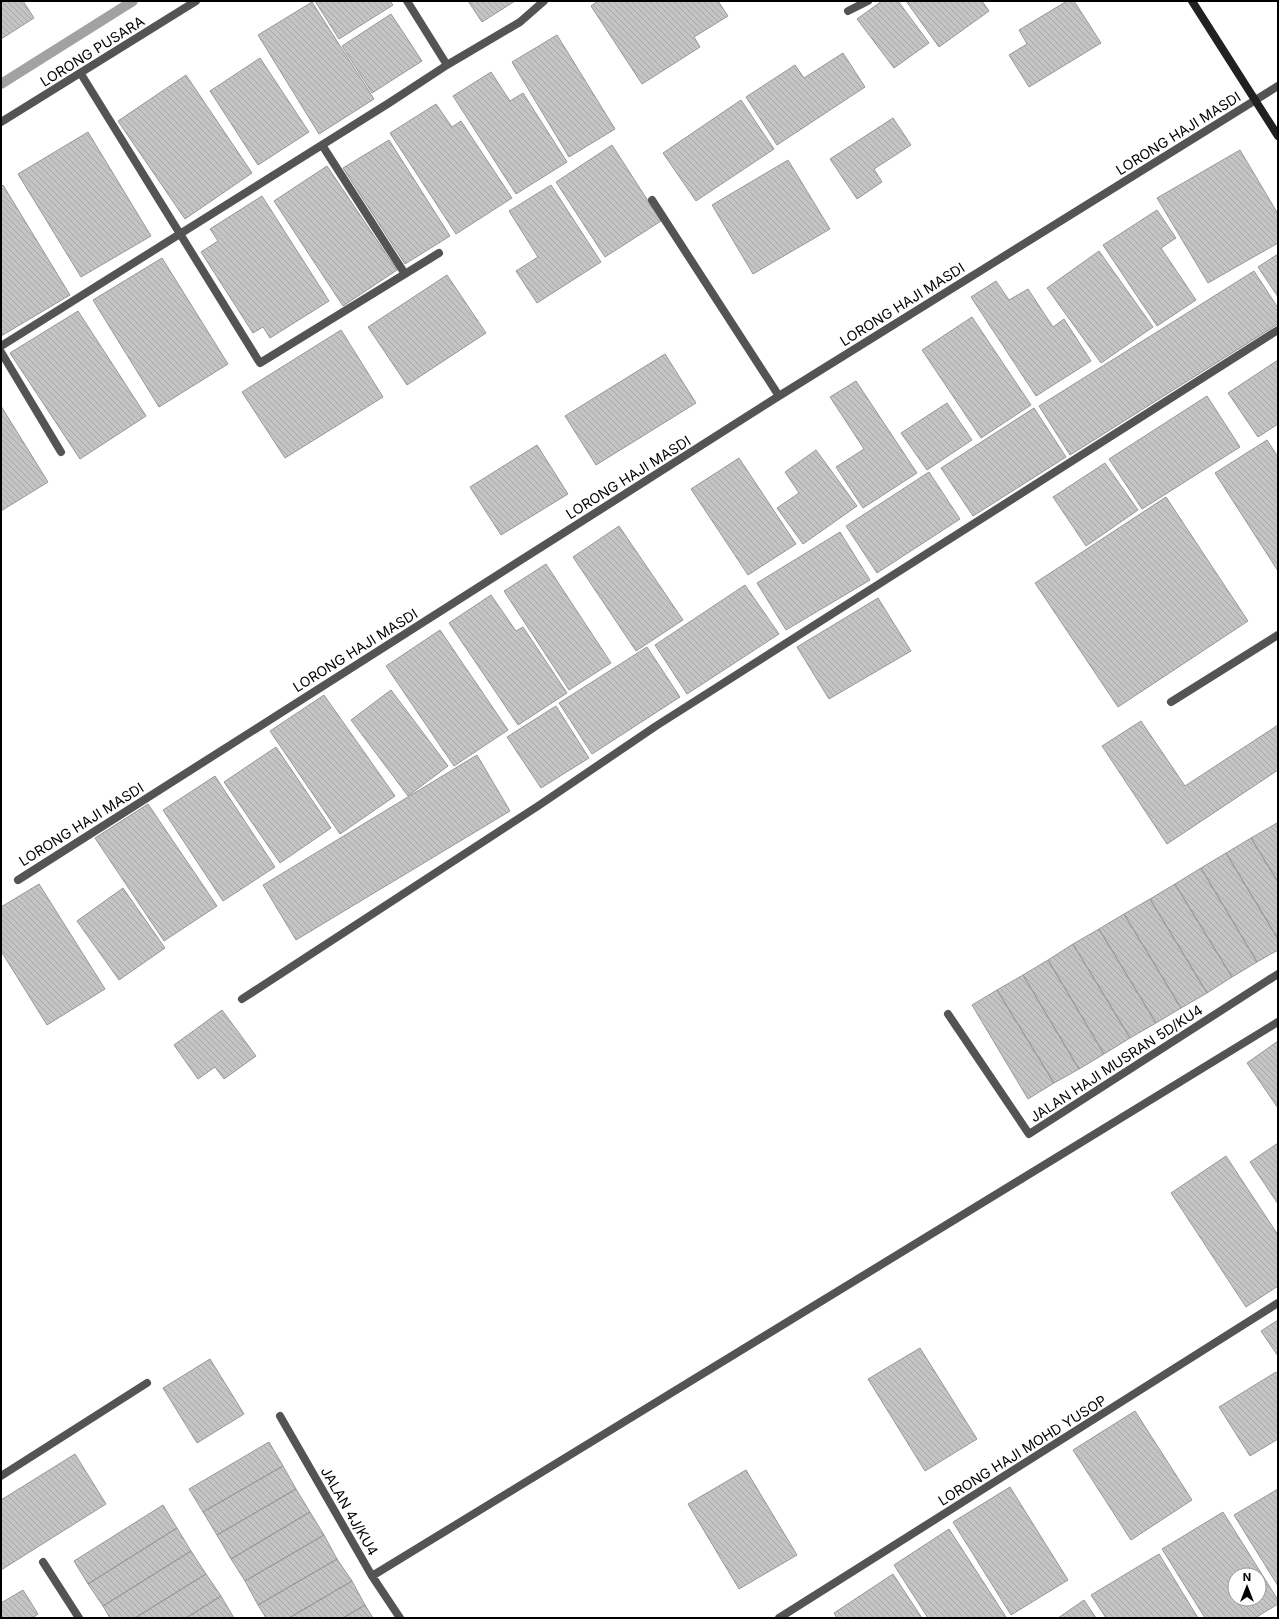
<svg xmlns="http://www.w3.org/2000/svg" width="1279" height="1619" font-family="Inter,sans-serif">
	<defs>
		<pattern id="building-back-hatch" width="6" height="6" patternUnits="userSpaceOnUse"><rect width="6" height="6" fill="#c4c4c4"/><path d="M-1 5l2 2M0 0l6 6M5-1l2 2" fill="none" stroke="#a7a7a7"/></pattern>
	</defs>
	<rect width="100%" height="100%" fill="#fff"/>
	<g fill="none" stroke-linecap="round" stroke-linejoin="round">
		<path stroke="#a2a2a2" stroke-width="10" d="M 1,84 L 133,1"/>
	</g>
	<path fill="url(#building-back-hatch)" stroke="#989898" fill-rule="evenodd" d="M 1,1 L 23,1 L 34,18 L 1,39 Z
		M 315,1 L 390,1 L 393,5 L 339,39 Z
		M 468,1 L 515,1 L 482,22 Z
		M 598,1 L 718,1 L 728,16 L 694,37 L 700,47 L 642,84 L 591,6 Z
		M 882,1 L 898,1 L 929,43 L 894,68 L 857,19 Z
		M 906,1 L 982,1 L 989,11 L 939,47 Z
		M 1067,1 L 1074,1 L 1101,43 L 1029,87 L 1009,55 L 1027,44 L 1019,30 Z
		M 312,2 L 374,99 L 319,134 L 258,35 Z
		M 391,14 L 422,61 L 372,93 L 342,46 Z
		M 557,35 L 615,129 L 569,157 L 512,62 Z
		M 843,53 L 865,87 L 777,145 L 746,97 L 795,65 L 804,78 Z
		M 260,58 L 309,132 L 258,165 L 210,91 Z
		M 491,72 L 510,101 L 523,93 L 567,162 L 516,194 L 453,96 Z
		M 186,75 L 252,173 L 185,219 L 118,121 Z
		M 741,100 L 774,149 L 696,201 L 663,153 Z
		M 436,104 L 452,127 L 461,121 L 512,198 L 456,234 L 390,133 Z
		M 893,118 L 911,145 L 874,169 L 882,182 L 857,199 L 830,159 Z
		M 88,132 L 151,236 L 81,277 L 18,174 Z
		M 389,140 L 450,236 L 405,264 L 343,168 Z
		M 612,145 L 661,221 L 605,257 L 556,182 Z
		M 1240,150 L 1278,214 L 1278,243 L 1208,283 L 1157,198 Z
		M 788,160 L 830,229 L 753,274 L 712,205 Z
		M 327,166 L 397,270 L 343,306 L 274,201 Z
		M 3,185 L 70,295 L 1,336 L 1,187 Z
		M 551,185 L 601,262 L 537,303 L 516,271 L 538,257 L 509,211 Z
		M 262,196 L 329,301 L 270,338 L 263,327 L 253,333 L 201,252 L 218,241 L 210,229 Z
		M 1157,210 L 1176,238 L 1161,248 L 1196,300 L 1157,326 L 1103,245 Z
		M 1099,251 L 1153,327 L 1101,363 L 1047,288 Z
		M 1278,254 L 1278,297 L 1258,267 Z
		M 162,258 L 228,364 L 159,407 L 93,300 Z
		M 1254,271 L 1278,308 L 1278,324 L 1070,455 L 1039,406 Z
		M 447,275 L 486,333 L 407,385 L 368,327 Z
		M 996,281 L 1009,300 L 1028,289 L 1053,327 L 1064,319 L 1091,361 L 1036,396 L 971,297 Z
		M 78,311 L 146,416 L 80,459 L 10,353 Z
		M 972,317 L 1031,405 L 981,438 L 922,350 Z
		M 341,330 L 383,397 L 285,458 L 242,392 Z
		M 665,354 L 696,403 L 596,465 L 565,416 Z
		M 1278,360 L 1278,424 L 1258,437 L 1228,393 Z
		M 856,381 L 917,473 L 863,508 L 836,467 L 864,449 L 830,397 Z
		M 1207,396 L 1240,447 L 1142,509 L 1109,459 Z
		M 947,403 L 972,440 L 927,470 L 901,433 Z
		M 1,406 L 48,482 L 1,511 Z
		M 1034,408 L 1066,457 L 973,516 L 941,468 Z
		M 1267,440 L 1278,457 L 1278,571 L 1215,473 Z
		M 537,445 L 568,494 L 501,535 L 470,487 Z
		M 816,450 L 857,506 L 803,544 L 777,508 L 799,493 L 785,472 Z
		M 739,458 L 796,544 L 748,575 L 691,489 Z
		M 1105,463 L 1138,510 L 1086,546 L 1053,497 Z
		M 929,472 L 960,519 L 877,573 L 846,526 Z
		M 1166,497 L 1248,621 L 1118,707 L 1035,583 Z
		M 619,526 L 683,620 L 636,651 L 573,557 Z
		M 840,532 L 870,580 L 786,630 L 757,583 Z
		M 546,564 L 611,663 L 569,690 L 504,591 Z
		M 745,585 L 779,634 L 687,694 L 655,645 Z
		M 491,595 L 516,631 L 523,627 L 567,693 L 518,725 L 449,623 Z
		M 878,598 L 911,651 L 829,699 L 797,647 Z
		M 440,630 L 508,730 L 454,766 L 386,666 Z
		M 647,647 L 680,697 L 592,754 L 559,703 Z
		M 391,690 L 448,766 L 408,796 L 351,720 Z
		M 324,695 L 395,796 L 340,834 L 270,731 Z
		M 556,706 L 589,758 L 541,788 L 507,737 Z
		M 1141,721 L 1185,786 L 1278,725 L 1278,770 L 1167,844 L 1102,746 Z
		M 276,747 L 331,828 L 280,863 L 224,782 Z
		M 477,755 L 510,811 L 296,940 L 263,885 Z
		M 215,776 L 275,867 L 223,901 L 163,810 Z
		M 148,804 L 217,906 L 164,941 L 95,838 Z
		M 1277,823 L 1278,824 L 1278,882 L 1251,838 Z
		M 1251,838 L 1278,882 L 1278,939 L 1226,853 Z
		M 1226,853 L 1278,939 L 1278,950 L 1257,962 L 1201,868 Z
		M 1201,868 L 1257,962 L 1232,977 L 1175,884 Z
		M 39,884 L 105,989 L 47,1025 L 1,951 L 1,907 Z
		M 1175,884 L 1232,977 L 1207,993 L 1150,899 Z
		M 123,888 L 165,948 L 119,980 L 77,921 Z
		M 1150,899 L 1207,993 L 1181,1008 L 1124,914 Z
		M 1124,914 L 1181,1008 L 1156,1023 L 1099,929 Z
		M 1099,929 L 1156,1023 L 1130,1038 L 1073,944 Z
		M 1073,944 L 1130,1038 L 1104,1054 L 1048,960 Z
		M 1048,960 L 1104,1054 L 1079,1069 L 1023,975 Z
		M 1023,975 L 1079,1069 L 1054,1083 L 997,990 Z
		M 997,990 L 1054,1083 L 1028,1099 L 972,1005 Z
		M 222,1010 L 256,1056 L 224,1079 L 215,1067 L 198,1079 L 174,1045 Z
		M 1278,1041 L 1278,1108 L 1247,1063 Z
		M 1278,1143 L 1278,1204 L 1250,1162 Z
		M 1226,1156 L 1278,1235 L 1278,1286 L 1246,1307 L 1171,1193 Z
		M 1278,1320 L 1278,1356 L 1261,1331 Z
		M 920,1348 L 977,1439 L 925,1471 L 868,1379 Z
		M 210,1359 L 244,1414 L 197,1443 L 163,1388 Z
		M 1276,1372 L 1278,1375 L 1278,1439 L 1250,1456 L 1219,1407 Z
		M 1135,1411 L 1192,1500 L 1131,1540 L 1073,1450 Z
		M 269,1442 L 283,1466 L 203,1512 L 189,1489 Z
		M 75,1454 L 106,1504 L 1,1570 L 1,1500 Z
		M 283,1466 L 296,1489 L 217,1535 L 203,1512 Z
		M 746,1470 L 797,1555 L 739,1589 L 688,1504 Z
		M 1010,1487 L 1068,1580 L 1011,1615 L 953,1522 Z
		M 296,1489 L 310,1512 L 231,1559 L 217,1535 Z
		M 1278,1489 L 1278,1586 L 1234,1515 Z
		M 163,1505 L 177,1528 L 88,1584 L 74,1561 Z
		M 310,1512 L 324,1535 L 245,1581 L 231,1559 Z
		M 1223,1512 L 1278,1600 L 1278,1604 L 1255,1618 L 1205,1618 L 1162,1549 ZM 1235,1575 L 1259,1575 L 1259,1599 L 1235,1599 Z
		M 177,1528 L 191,1551 L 103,1606 L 88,1584 Z
		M 949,1529 L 1006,1617 L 1004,1618 L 928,1618 L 894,1565 Z
		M 324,1535 L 337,1559 L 258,1605 L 245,1581 Z
		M 191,1551 L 206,1574 L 135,1618 L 110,1618 L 103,1606 Z
		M 1159,1554 L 1198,1618 L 1106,1618 L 1091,1595 Z
		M 337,1559 L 352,1581 L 289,1618 L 266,1618 L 258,1605 Z
		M 206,1574 L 221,1596 L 186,1618 L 135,1618 Z
		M 893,1574 L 922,1618 L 837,1618 L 834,1613 Z
		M 352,1581 L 365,1605 L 343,1618 L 289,1618 Z
		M 23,1590 L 38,1614 L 32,1618 L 1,1618 L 1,1603 Z
		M 221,1596 L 234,1618 L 186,1618 Z
		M 1084,1600 L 1096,1618 L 1058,1618 Z
		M 365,1605 L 373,1618 L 343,1618 Z"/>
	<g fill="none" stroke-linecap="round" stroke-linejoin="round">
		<path stroke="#545454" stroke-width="8" d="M 1171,702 L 1278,635"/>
		<path stroke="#545454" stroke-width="8" d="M 407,1 L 447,65
			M 848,11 L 868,1
			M 81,74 L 260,363 L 439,253
			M 1,122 L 196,1
			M 322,145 L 405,274
			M 652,200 L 779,396
			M 1,346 L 389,103 L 447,65 L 520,22 L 544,1
			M 1,352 L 61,452
			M 18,880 L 779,396 L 1278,86
			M 242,999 L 538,806 L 656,726 L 1278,330
			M 948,1014 L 1029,1134 L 1278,974
			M 280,1416 L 372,1576 L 400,1618
			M 1,1476 L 147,1383
			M 43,1562 L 79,1618
			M 372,1576 L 1278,1022
			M 779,1618 L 1278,1303"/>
		<path stroke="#212121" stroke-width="8" d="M 1192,1 L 1278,136"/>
	</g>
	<g text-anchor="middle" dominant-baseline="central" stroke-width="4" stroke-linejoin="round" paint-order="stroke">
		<g font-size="14" fill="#000" stroke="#fff">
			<text transform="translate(92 51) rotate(-32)">LORONG PUSARA</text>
			<text transform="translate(1178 133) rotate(-32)">LORONG HAJI MASDI</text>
			<text transform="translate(902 304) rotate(-32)">LORONG HAJI MASDI</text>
			<text transform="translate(628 477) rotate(-32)">LORONG HAJI MASDI</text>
			<text transform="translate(355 650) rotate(-32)">LORONG HAJI MASDI</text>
			<text transform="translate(81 824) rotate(-32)">LORONG HAJI MASDI</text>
			<text transform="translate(1116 1063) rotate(-33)">JALAN HAJI MUSRAN 5D/KU4</text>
			<text transform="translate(1022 1450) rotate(-32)">LORONG HAJI MOHD YUSOP</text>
			<text transform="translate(350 1511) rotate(60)">JALAN 4J/KU4</text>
		</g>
	</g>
	<rect width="1279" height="1619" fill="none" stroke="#000000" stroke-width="4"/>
	<g transform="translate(1247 1587)"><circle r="19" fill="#ffffff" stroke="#999999"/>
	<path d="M0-3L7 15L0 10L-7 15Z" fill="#000000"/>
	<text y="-6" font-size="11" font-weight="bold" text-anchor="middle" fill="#000000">N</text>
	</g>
</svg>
